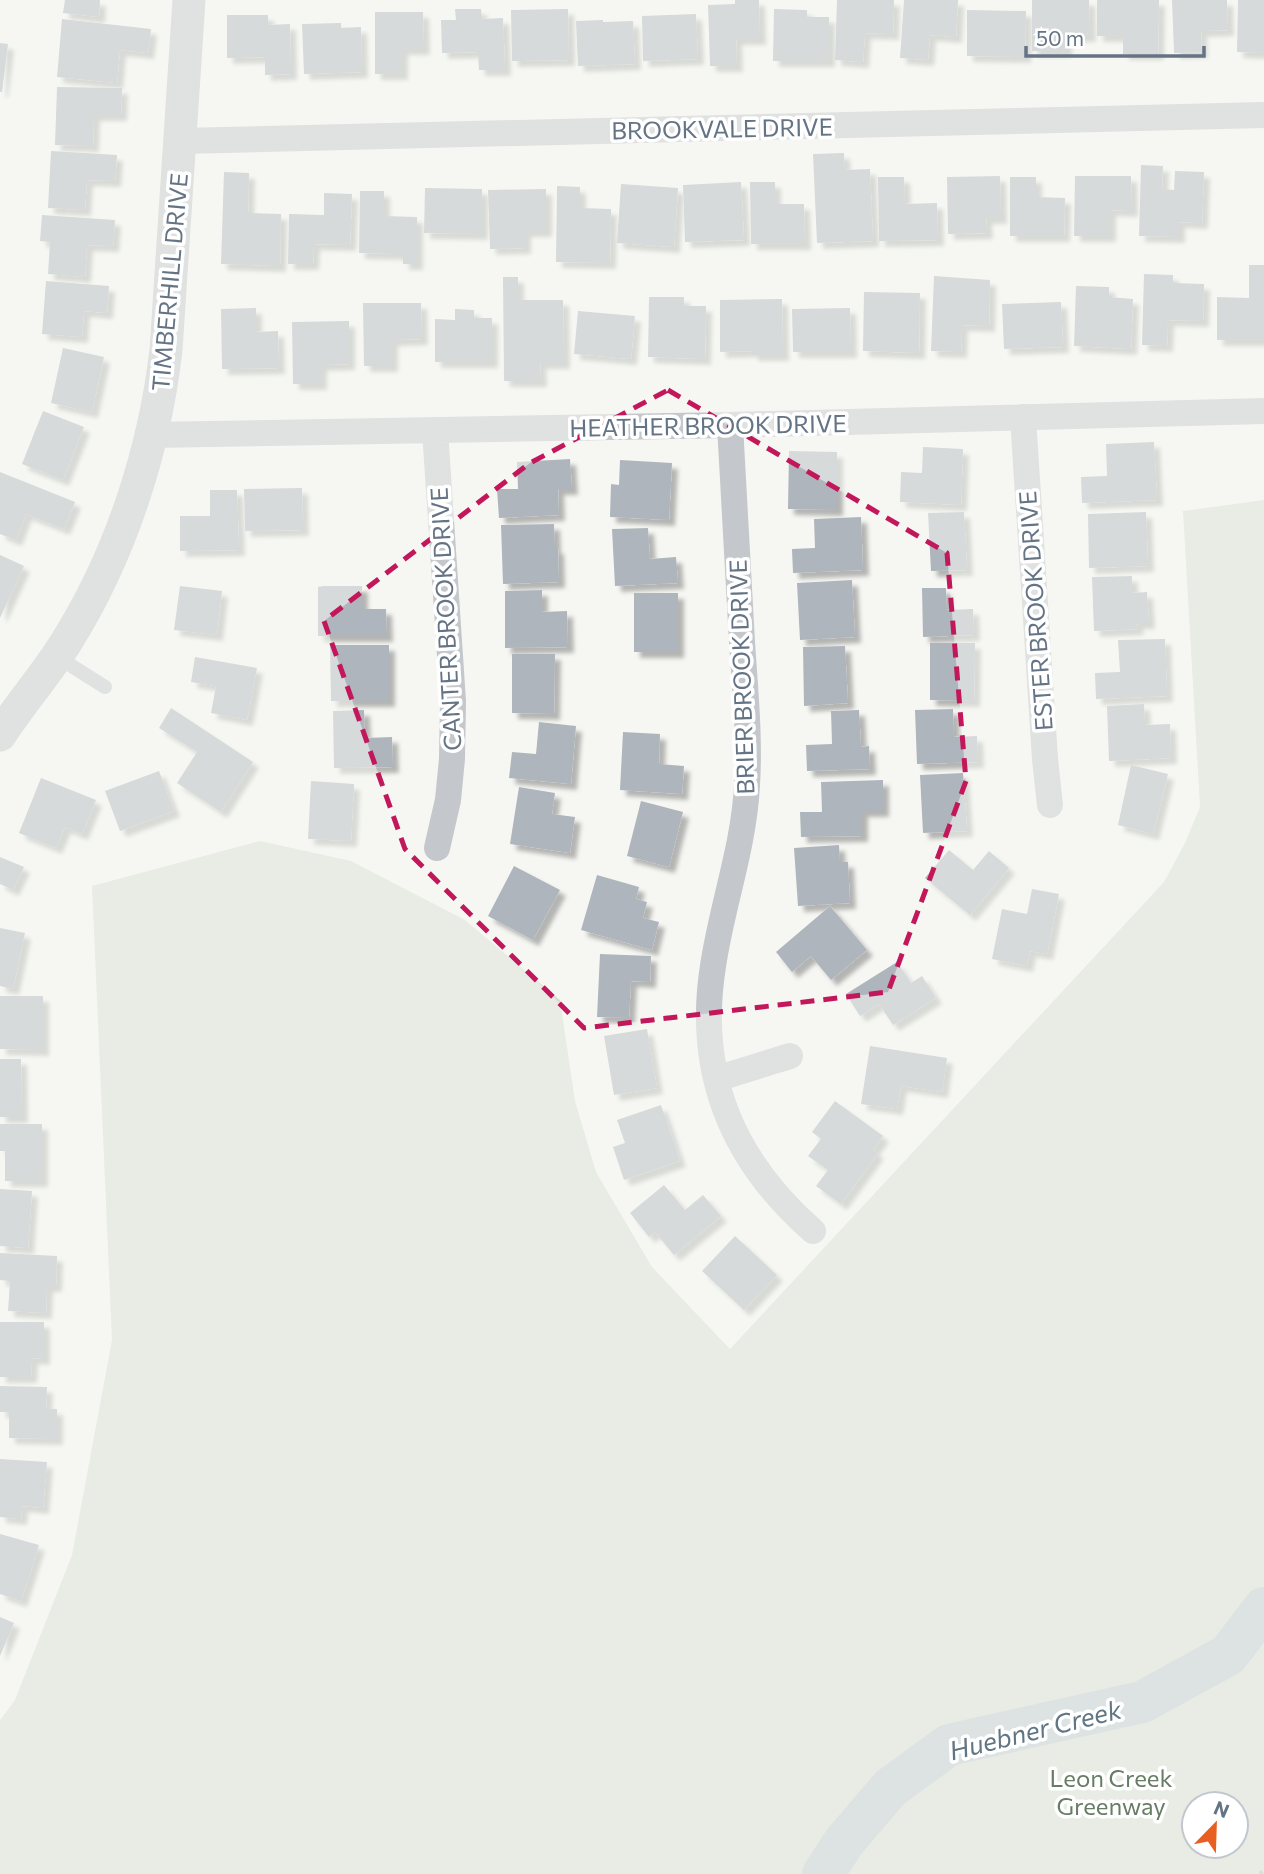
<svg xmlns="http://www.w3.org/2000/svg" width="1264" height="1874" font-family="Commissioner,sans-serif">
	<defs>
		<filter id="shadow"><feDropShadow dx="6" dy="6" stdDeviation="2" flood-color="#0004"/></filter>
	</defs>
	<rect width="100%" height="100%" fill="#f6f7f3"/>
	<path fill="#d7ded4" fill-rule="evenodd" d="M 1264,500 L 1264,1874 L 0,1874 L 0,1720 L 15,1700 L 72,1555 L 112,1340 L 92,886 L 260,841 L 351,861 L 465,920 L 560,1000 L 575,1101 L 596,1172 L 652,1267 L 730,1349 L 1164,882 L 1184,845 L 1200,807 L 1183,511 ZM 1194,1804 L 1236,1804 L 1236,1846 L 1194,1846 Z"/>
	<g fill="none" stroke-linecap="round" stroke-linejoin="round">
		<path stroke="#bfc9cf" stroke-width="42" d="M 823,1874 L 844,1842 L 890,1788 L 949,1745 L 1142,1702 L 1228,1655 L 1264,1608"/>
	</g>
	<path fill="#afb5bc" filter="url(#shadow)" d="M 65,0 L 100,0 L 99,17 L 63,13 Z
		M 735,0 L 759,0 L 760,39 L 736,39 L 737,66 L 710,66 L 708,5 L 735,4 Z
		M 837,0 L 894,0 L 893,34 L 865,33 L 863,62 L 835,60 Z
		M 904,0 L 958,0 L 956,37 L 930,35 L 928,60 L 900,58 Z
		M 1032,0 L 1089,0 L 1090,36 L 1066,36 L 1066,51 L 1032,51 Z
		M 1097,0 L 1159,0 L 1158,54 L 1123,54 L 1123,36 L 1097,36 Z
		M 1172,0 L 1227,0 L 1228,30 L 1201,31 L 1202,52 L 1174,53 Z
		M 1238,0 L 1264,0 L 1264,53 L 1237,52 Z
		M 455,9 L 481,9 L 482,19 L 503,18 L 505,70 L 479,70 L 478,52 L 442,53 L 441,20 L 456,20 Z
		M 568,9 L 569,60 L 512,61 L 511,10 Z
		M 774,9 L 807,10 L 807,17 L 829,17 L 829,61 L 773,61 Z
		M 967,10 L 1026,11 L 1025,57 L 967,56 Z
		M 375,12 L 423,12 L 424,49 L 402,49 L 402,74 L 375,74 Z
		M 696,14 L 698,59 L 643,61 L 642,16 Z
		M 227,15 L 268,15 L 268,25 L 290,24 L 291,74 L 265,75 L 265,57 L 227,58 Z
		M 62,19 L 151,29 L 148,53 L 120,50 L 117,83 L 57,77 Z
		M 603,20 L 603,22 L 633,21 L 635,64 L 578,66 L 576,21 Z
		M 341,23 L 341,28 L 361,27 L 362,72 L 304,74 L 302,24 Z
		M 0,43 L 8,44 L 2,92 L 0,92 Z
		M 57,87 L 122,88 L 121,115 L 94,115 L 93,146 L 55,145 Z
		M 51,151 L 117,155 L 115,181 L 87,180 L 85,210 L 48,208 Z
		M 844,153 L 845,170 L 870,169 L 873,241 L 817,243 L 813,154 Z
		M 1141,165 L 1163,166 L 1162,189 L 1174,190 L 1175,171 L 1204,172 L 1202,223 L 1179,222 L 1179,237 L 1139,236 Z
		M 224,172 L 249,173 L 248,213 L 281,214 L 280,266 L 221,264 Z
		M 1000,176 L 1001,218 L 986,218 L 987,233 L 948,234 L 947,177 Z
		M 1075,176 L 1131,176 L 1132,211 L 1110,210 L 1110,236 L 1074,236 Z
		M 878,177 L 904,177 L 905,204 L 937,203 L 938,240 L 879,241 Z
		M 1010,177 L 1036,177 L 1036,197 L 1065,198 L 1064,236 L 1010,236 Z
		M 741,182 L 744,240 L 685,242 L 683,185 Z
		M 750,182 L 775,182 L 775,204 L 804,204 L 805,244 L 751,244 Z
		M 621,184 L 678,188 L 674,247 L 617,243 Z
		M 557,186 L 580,187 L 580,208 L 611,209 L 610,263 L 556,262 Z
		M 425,188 L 482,189 L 482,234 L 424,233 Z
		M 546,189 L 546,231 L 525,231 L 525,248 L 490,249 L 488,190 Z
		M 360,191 L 384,191 L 384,216 L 417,217 L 417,264 L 403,264 L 403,254 L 359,253 Z
		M 324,193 L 352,194 L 350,245 L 314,244 L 313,264 L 288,264 L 289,214 L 324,215 Z
		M 42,215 L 115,220 L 113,246 L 87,245 L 85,277 L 48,274 L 50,242 L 40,241 Z
		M 1249,265 L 1264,265 L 1264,340 L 1217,340 L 1217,297 L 1249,298 Z
		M 1144,274 L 1173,275 L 1173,283 L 1204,284 L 1203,321 L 1168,320 L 1167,346 L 1142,345 Z
		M 934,276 L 990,280 L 989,326 L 962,325 L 961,352 L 931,351 Z
		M 503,277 L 518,277 L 518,300 L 563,300 L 564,363 L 540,363 L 541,381 L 504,381 Z
		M 46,281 L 109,286 L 107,313 L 84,311 L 82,337 L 42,334 Z
		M 1076,286 L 1109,287 L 1109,297 L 1133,299 L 1131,349 L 1074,346 Z
		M 864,292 L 920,293 L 919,353 L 863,351 Z
		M 649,297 L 684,297 L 684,306 L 706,306 L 705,359 L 648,357 Z
		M 782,299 L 783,355 L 752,355 L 752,351 L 720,352 L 720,300 Z
		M 1061,302 L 1063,347 L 1004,349 L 1002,304 Z
		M 363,303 L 421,303 L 422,339 L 392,340 L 392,366 L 364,366 Z
		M 256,308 L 256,332 L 278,331 L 279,368 L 222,369 L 221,309 Z
		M 850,308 L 851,352 L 793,352 L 792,309 Z
		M 455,309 L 474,310 L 474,318 L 492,318 L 492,362 L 435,362 L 435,319 L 455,320 Z
		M 578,311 L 635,316 L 631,359 L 574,354 Z
		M 349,321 L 349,364 L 321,365 L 321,384 L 293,384 L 292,322 Z
		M 63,348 L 104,357 L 92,412 L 51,403 Z
		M 43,411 L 84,427 L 63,480 L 22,464 Z
		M 1154,442 L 1157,500 L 1082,503 L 1081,477 L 1107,476 L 1106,444 Z
		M 923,447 L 963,449 L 961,505 L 900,502 L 901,472 L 922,473 Z
		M 789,451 L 837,452 L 837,510 L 788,509 Z
		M 570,459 L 572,489 L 558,489 L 559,515 L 499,518 L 497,489 L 518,489 L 517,462 Z
		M 620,460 L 672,463 L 669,520 L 610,517 L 611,484 L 619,485 Z
		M 0,472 L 75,502 L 64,529 L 26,514 L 16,540 L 0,534 Z
		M 302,488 L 303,530 L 245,531 L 244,489 Z
		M 210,490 L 237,490 L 239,550 L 180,551 L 180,516 L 210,516 Z
		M 964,512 L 967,570 L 931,571 L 928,513 Z
		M 1146,512 L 1148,566 L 1089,568 L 1088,514 Z
		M 861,517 L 863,570 L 793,573 L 792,549 L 815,548 L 814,519 Z
		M 554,524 L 555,548 L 558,548 L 559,582 L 503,584 L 501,525 Z
		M 648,528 L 650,559 L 676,557 L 678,583 L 615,586 L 612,529 Z
		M 0,555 L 24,566 L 0,618 Z
		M 1132,576 L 1132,593 L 1147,592 L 1149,623 L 1137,623 L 1138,629 L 1094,631 L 1092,577 Z
		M 852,580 L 855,637 L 800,640 L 797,583 Z
		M 180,586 L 222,591 L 217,635 L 174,630 Z
		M 323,586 L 362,586 L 362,609 L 386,609 L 387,636 L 318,636 L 318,587 Z
		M 922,588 L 946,588 L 947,610 L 973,609 L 974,635 L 923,637 Z
		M 542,590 L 542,612 L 567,611 L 568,647 L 505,648 L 505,591 Z
		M 634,593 L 678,593 L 678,652 L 634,652 Z
		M 1165,639 L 1167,696 L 1096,699 L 1095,673 L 1120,672 L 1118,640 Z
		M 930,643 L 975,643 L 974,701 L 930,700 Z
		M 330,645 L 389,645 L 389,701 L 331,701 Z
		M 845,646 L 848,703 L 804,706 L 803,647 Z
		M 512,654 L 555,654 L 554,714 L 512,713 Z
		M 195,657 L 257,668 L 247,720 L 211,713 L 216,686 L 191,682 Z
		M 1144,704 L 1145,725 L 1170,724 L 1171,758 L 1109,761 L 1107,706 Z
		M 171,708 L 253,762 L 221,812 L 177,783 L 197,752 L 159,728 Z
		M 953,709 L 954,737 L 977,736 L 978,762 L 917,764 L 915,710 Z
		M 364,710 L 365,738 L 392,737 L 393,767 L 334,768 L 333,711 Z
		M 859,710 L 861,747 L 869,746 L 870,769 L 807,771 L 806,745 L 832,744 L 831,711 Z
		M 539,722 L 576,726 L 571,784 L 509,778 L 512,752 L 536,754 Z
		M 623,732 L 660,734 L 659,764 L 684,766 L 682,794 L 620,790 Z
		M 1131,765 L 1168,774 L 1153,834 L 1118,825 Z
		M 159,771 L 174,811 L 120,831 L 105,791 Z
		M 963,773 L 967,831 L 923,833 L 920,775 Z
		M 41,778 L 96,800 L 82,834 L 65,827 L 56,848 L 19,833 Z
		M 883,780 L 883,811 L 862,811 L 862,836 L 801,837 L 800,812 L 822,812 L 821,782 Z
		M 311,781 L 354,784 L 351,841 L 308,839 Z
		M 519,787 L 555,793 L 552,814 L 575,817 L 570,853 L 510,844 Z
		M 641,801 L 683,812 L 669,867 L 627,856 Z
		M 839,845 L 840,862 L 848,862 L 850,903 L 798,906 L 794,848 Z
		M 949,850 L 973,870 L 989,851 L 1009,868 L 970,915 L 925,878 Z
		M 0,857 L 24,867 L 13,890 L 0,884 Z
		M 514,866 L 560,890 L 533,940 L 488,916 Z
		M 597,875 L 639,887 L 636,899 L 647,902 L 643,918 L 659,922 L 652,950 L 581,930 Z
		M 1032,889 L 1059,894 L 1047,954 L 1030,951 L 1027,966 L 992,959 L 1002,909 L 1027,914 Z
		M 830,906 L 867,950 L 831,980 L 811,956 L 792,972 L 776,952 Z
		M 0,928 L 25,933 L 13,989 L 0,986 Z
		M 600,954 L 651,956 L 650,982 L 631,981 L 629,1018 L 597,1017 Z
		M 897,962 L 911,983 L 922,976 L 936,998 L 893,1025 L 879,1004 L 860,1016 L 846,994 Z
		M 0,996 L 43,996 L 43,1050 L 0,1049 Z
		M 647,1029 L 657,1088 L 614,1095 L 604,1036 Z
		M 870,1046 L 947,1058 L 942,1092 L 901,1086 L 897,1109 L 861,1104 Z
		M 0,1059 L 21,1059 L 22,1117 L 0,1117 Z
		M 835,1101 L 883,1136 L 873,1150 L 878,1153 L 841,1204 L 816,1186 L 828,1170 L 808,1156 L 821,1139 L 812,1132 Z
		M 661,1105 L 680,1161 L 624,1180 L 613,1147 L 625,1143 L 617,1120 Z
		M 0,1124 L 42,1124 L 42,1181 L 5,1181 L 5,1151 L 0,1151 Z
		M 664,1185 L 685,1210 L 703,1195 L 721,1216 L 674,1255 L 655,1232 L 649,1237 L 630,1213 Z
		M 0,1189 L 32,1191 L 28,1248 L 0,1246 Z
		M 735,1236 L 777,1275 L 744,1310 L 702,1271 Z
		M 0,1253 L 57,1256 L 56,1286 L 47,1286 L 46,1313 L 8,1311 L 10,1281 L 0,1280 Z
		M 0,1322 L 44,1322 L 44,1359 L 32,1358 L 31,1377 L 0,1377 Z
		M 0,1386 L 47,1387 L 46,1409 L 57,1409 L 57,1439 L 9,1438 L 9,1412 L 0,1412 Z
		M 0,1459 L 47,1462 L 43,1508 L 22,1506 L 21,1519 L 0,1517 Z
		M 0,1534 L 39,1545 L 21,1601 L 0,1594 Z
		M 0,1617 L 14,1623 L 0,1656 Z"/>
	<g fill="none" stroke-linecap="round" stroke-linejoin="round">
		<path stroke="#bec0c2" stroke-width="4.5" stroke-dasharray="3.5 3.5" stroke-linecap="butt" d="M 1260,1874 L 1264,1871"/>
		<path stroke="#c4c7cb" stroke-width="14" d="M 56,656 L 105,687"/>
		<path stroke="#c4c7cb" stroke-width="26" d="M 180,141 L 1264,115
			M 1023,417 L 1045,759 L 1050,805
			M 730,425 C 734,497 738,569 742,642 C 745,689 750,737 747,785 C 744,847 722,905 713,966 C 696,1074 732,1160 813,1231
			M 435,430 L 453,701 L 452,759 L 448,800 L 437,848
			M 151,435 L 730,425 L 1264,411
			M 716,1079 L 790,1056"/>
		<path stroke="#c4c7cb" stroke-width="33" d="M 0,735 C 20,704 45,676 65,644 C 120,557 154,453 166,350 L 189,0"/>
	</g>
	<path d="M0 0H1264V1874H0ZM 668,390 L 947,553 L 966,781 L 888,992 L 584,1028 L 405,849 L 324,621 L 530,463 Z" fill="#f6f7f3" fill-opacity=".55" fill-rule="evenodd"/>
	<path fill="none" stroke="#c2185b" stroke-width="5" stroke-dasharray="14 9" stroke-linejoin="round" d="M 668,390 L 947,553 L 966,781 L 888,992 L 584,1028 L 405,849 L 324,621 L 530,463 Z"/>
	<g text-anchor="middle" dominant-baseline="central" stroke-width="7" stroke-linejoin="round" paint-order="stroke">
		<g font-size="24" fill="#657485" stroke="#fff">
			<text transform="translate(722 128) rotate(-1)">BROOKVALE DRIVE</text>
			<text transform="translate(169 282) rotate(-85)">TIMBERHILL DRIVE</text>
			<text transform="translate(708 425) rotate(-1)">HEATHER BROOK DRIVE</text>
			<text transform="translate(1035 611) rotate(-94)">ESTER BROOK DRIVE</text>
			<text transform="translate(445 619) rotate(-93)">CANTER BROOK DRIVE</text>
			<text transform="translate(741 677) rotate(-92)">BRIER BROOK DRIVE</text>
		</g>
		<g font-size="24" fill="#677c64" stroke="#fff">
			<text x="1111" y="1777">Leon Creek<tspan x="1111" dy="28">Greenway</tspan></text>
		</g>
		<g font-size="26" font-style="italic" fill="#607682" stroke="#fff">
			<text transform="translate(1035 1729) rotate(-14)">Huebner Creek</text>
		</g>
	</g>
	<g transform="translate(1215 1825) rotate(23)"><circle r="33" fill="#ffffff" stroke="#c1c7ce" stroke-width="2"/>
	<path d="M0-5L12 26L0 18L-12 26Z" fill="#e95f21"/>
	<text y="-10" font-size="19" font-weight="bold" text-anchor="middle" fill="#657485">N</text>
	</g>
	<path d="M1026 46v10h178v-10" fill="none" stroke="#657485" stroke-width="3.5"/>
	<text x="1036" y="46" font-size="21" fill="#657485" stroke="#ffffff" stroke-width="5" paint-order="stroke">50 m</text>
</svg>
